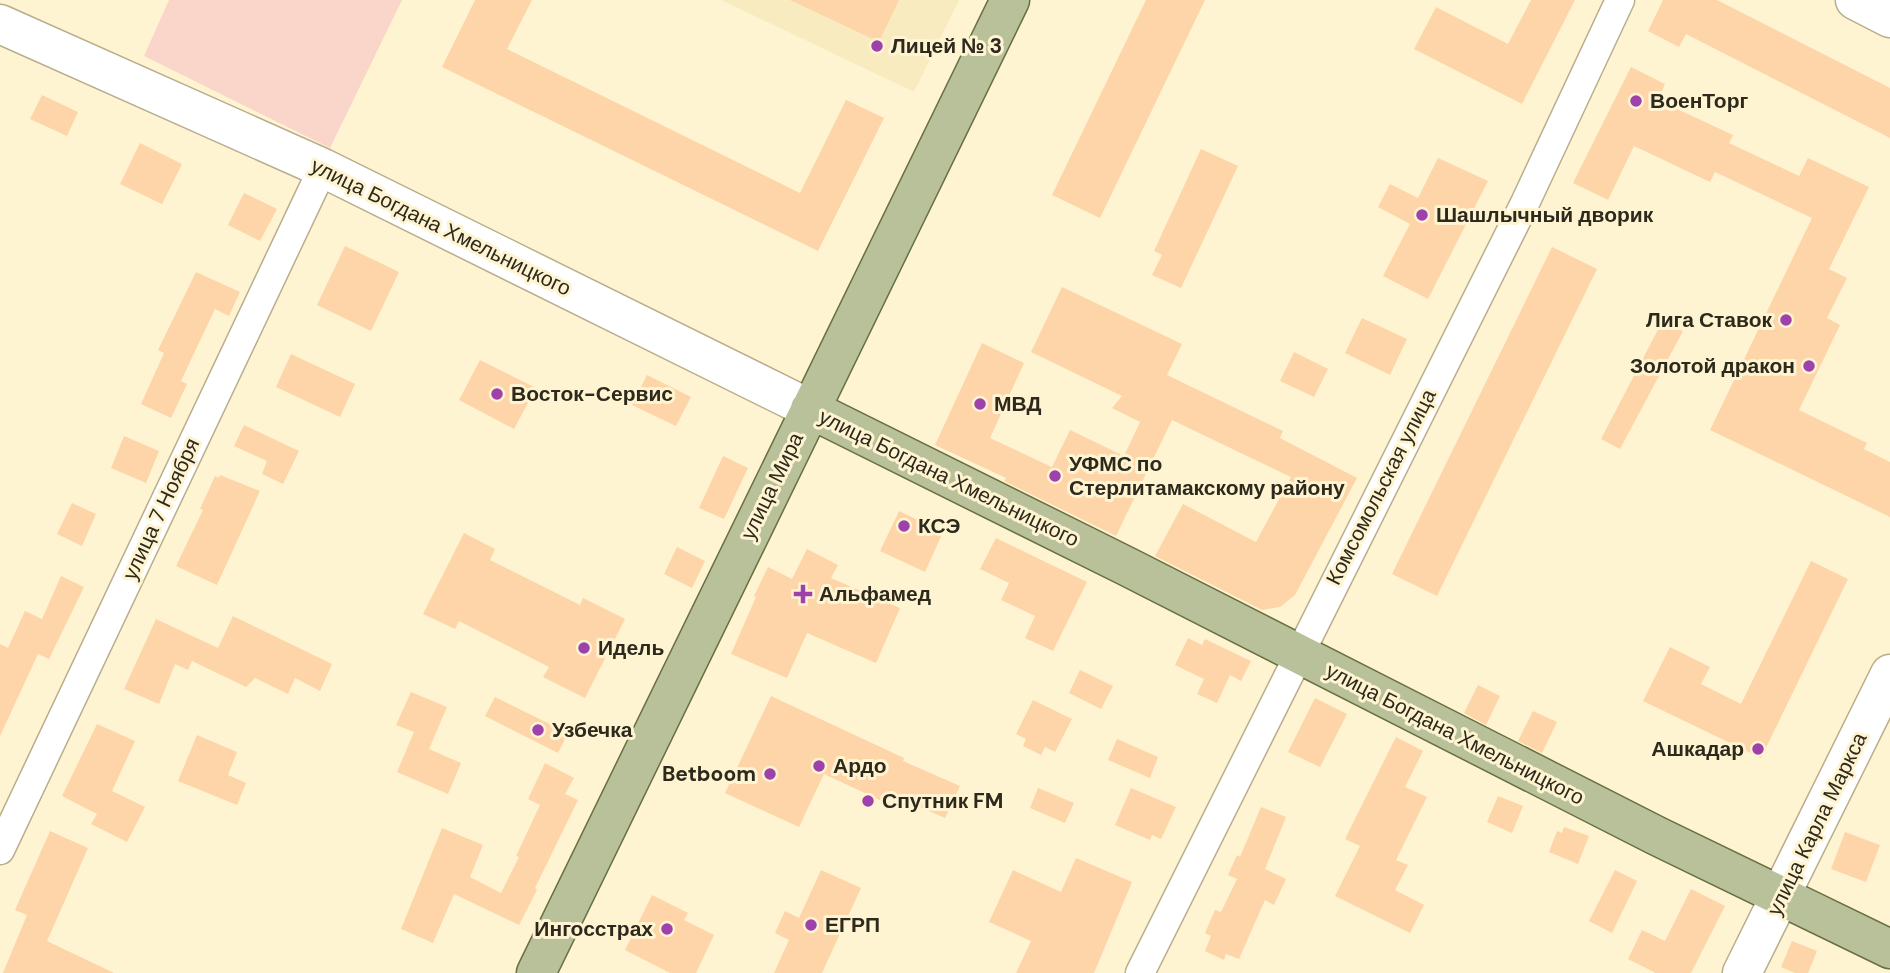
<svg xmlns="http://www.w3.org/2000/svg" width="1890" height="973" font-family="'DM Sans',sans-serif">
	<rect width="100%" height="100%" fill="#fff4d1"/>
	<path fill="#f8ebc0" d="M 721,0 L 959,0 L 914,92 Z"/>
	<path fill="#f9d6c9" d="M 169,0 L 402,0 L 330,148 L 144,56 Z"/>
	<path fill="#fed4a9" d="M 475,0 L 532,0 L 507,49 L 800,193 L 846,100 L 884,118 L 818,251 L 442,67 Z
		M 790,0 L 899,0 L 879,42 Z
		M 1146,0 L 1205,0 L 1100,218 L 1052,195 Z
		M 1531,0 L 1575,0 L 1522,104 L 1414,49 L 1436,7 L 1508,44 Z
		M 1663,0 L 1717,0 L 1890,88 L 1890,138 L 1686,34 L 1679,47 L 1648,31 Z
		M 1631,67 L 1665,84 L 1658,100 L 1733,135 L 1729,143 L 1799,176 L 1808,158 L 1869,187 L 1829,269 L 1847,278 L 1827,318 L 1840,325 L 1799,410 L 1867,443 L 1864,449 L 1890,462 L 1890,517 L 1710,430 L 1812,218 L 1715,172 L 1710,182 L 1634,146 L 1608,200 L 1573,183 Z
		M 42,95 L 78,112 L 67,136 L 30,119 Z
		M 140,143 L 182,164 L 162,204 L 120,184 Z
		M 1201,149 L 1238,166 L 1181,288 L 1152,275 L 1162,255 L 1154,251 Z
		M 1438,158 L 1488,181 L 1428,299 L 1383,276 L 1410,224 L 1378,207 L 1390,184 L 1418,198 Z
		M 244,193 L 277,209 L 260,241 L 228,225 Z
		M 345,246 L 399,272 L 371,331 L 317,305 Z
		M 1552,247 L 1597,269 L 1437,596 L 1392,574 Z
		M 196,272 L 240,292 L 229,316 L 215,309 L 181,381 L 187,384 L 171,418 L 141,404 L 164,353 L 158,350 Z
		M 1062,287 L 1182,344 L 1167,375 L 1283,431 L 1280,438 L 1357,478 L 1295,595 L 1280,607 L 1262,610 L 1155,556 L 1183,504 L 1256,542 L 1291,477 L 1172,420 L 1116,536 L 1004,481 L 1006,478 L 935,445 L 982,343 L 1024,363 L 990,438 L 1052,467 L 1070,430 L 1124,456 L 1140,422 L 1112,408 L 1122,396 L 1031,352 Z
		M 1362,318 L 1407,339 L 1390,375 L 1345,353 Z
		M 1662,322 L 1683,331 L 1620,449 L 1601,439 Z
		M 1294,352 L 1328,369 L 1314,397 L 1280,381 Z
		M 291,354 L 355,384 L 340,417 L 276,387 Z
		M 480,360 L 536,388 L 514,429 L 459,400 Z
		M 647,375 L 691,397 L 676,426 L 632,405 Z
		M 244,425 L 299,451 L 283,484 L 262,474 L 267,461 L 234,446 Z
		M 124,436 L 159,451 L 146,483 L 111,468 Z
		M 723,456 L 748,468 L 724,519 L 699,508 Z
		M 220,475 L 260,491 L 217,585 L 176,566 L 203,510 L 200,509 L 215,476 L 219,478 Z
		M 72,503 L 96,514 L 82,546 L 57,534 Z
		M 899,511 L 943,532 L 925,572 L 880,551 Z
		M 464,533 L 495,549 L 490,560 L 580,605 L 583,598 L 625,619 L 585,698 L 543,677 L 549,667 L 459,621 L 455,629 L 423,614 Z
		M 996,538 L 1087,582 L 1053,651 L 1025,638 L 1035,616 L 1001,600 L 1009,583 L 980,569 Z
		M 677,547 L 705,561 L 692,588 L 664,574 Z
		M 807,549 L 838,565 L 831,578 L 900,608 L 876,663 L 807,633 L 787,678 L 731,654 L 756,597 L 754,596 L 768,567 L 792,579 Z
		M 1811,561 L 1848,579 L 1761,758 L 1643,701 L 1670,647 L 1710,667 L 1701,684 L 1741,704 Z
		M 61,576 L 84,587 L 49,659 L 38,654 L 0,736 L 0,644 L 8,648 L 25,611 L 42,619 Z
		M 233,616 L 332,664 L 320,691 L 295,678 L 288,694 L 255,678 L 246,687 L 192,661 L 188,670 L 175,664 L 159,704 L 124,689 L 156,619 L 218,648 Z
		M 1188,638 L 1202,645 L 1205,639 L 1251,661 L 1241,681 L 1230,675 L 1217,703 L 1197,694 L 1204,679 L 1175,665 Z
		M 1080,670 L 1113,686 L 1101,709 L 1069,693 Z
		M 1478,685 L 1500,696 L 1486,725 L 1464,713 Z
		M 411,692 L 447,707 L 429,749 L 461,763 L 448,794 L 397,772 L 414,732 L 396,725 Z
		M 771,696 L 904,758 L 903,761 L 960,786 L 945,818 L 888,793 L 884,802 L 824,774 L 799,827 L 725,793 Z
		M 495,697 L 568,733 L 558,753 L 485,716 Z
		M 1315,698 L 1347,714 L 1320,767 L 1288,752 Z
		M 1033,700 L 1072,719 L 1055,752 L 1045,747 L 1041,755 L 1023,746 L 1026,739 L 1016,734 Z
		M 1533,711 L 1557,722 L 1542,753 L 1518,741 Z
		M 97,724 L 135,741 L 112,791 L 145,807 L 127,842 L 91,824 L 97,814 L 62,796 Z
		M 197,735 L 237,752 L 228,775 L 246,783 L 237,805 L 178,781 Z
		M 1396,737 L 1423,751 L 1405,787 L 1427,797 L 1396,860 L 1408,865 L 1395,890 L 1424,905 L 1410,933 L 1335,896 L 1360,846 L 1345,839 Z
		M 1117,739 L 1158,757 L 1150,778 L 1108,760 Z
		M 545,763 L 574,778 L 565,794 L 578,800 L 535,888 L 537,890 L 519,925 L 454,894 L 433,943 L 401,929 L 442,828 L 483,845 L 470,877 L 501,893 L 519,857 L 516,856 L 540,805 L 528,799 Z
		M 1038,788 L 1074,803 L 1065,823 L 1030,808 Z
		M 1131,788 L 1176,807 L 1161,839 L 1152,835 L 1150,840 L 1115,825 Z
		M 1498,796 L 1523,806 L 1512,833 L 1487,822 Z
		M 1261,807 L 1286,817 L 1265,869 L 1286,879 L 1274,905 L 1265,900 L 1239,959 L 1226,954 L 1224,960 L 1205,951 L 1211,936 L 1205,933 L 1215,910 L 1221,912 L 1237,879 L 1228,875 L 1237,855 L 1240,857 Z
		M 1564,827 L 1589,836 L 1578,864 L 1549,852 L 1557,831 L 1562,833 Z
		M 50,831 L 88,848 L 47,941 L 114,973 L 3,973 L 27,915 L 15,910 Z
		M 1845,832 L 1880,845 L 1866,882 L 1831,869 Z
		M 1076,858 L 1132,882 L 1094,973 L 1016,973 L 1031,941 L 989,922 L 1013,870 L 1061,892 Z
		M 821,870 L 861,888 L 822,973 L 774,973 L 789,940 L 775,933 L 785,911 L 799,918 Z
		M 1615,870 L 1637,881 L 1612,933 L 1589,921 Z
		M 1691,889 L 1725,906 L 1691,973 L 1656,973 L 1628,959 L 1642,930 L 1665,941 Z
		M 652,895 L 688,913 L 684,920 L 714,935 L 696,973 L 670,973 L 625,950 Z
		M 1792,941 L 1817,951 L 1808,973 L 1795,973 L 1781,967 Z"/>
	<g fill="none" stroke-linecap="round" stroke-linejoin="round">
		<defs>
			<path id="street" d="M 0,850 L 323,168
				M 1140,973 L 1525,203 L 1620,0"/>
			<path id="secondary" d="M 1855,0 L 1890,18
				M 0,24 L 323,168 L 810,409
				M 1742,973 L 1890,674"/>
			<path id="primary" d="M 810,409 L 1128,567 L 1657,836 L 1890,949
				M 536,973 L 1010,0"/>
		</defs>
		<use href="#street" stroke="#b8ae8d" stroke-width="31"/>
		<use href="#secondary" stroke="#b8ae8d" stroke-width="41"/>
		<use href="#primary" stroke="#687041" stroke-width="41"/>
		<use href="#street" stroke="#fff" stroke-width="28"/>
		<use href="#secondary" stroke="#fff" stroke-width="38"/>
		<use href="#primary" stroke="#b8c199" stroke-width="38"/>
	</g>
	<g fill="#9f41ab" stroke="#fff4d1" stroke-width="2.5">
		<circle cx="877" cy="46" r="7"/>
		<circle cx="1636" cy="101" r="7"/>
		<circle cx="1422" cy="215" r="7"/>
		<circle cx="1786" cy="320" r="7"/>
		<circle cx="1809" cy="366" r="7"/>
		<circle cx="497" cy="394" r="7"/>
		<circle cx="980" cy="404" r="7"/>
		<circle cx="1055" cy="476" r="7"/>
		<circle cx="904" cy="526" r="7"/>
		<path d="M799.5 583.5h7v7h7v7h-7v7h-7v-7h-7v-7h7z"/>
		<circle cx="584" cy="648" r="7"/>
		<circle cx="538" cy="730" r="7"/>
		<circle cx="1758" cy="749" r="7"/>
		<circle cx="819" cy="766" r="7"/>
		<circle cx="770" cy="774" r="7"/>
		<circle cx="868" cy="801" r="7"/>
		<circle cx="811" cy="925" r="7"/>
		<circle cx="667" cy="929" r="7"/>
	</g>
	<g text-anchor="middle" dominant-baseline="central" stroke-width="6" stroke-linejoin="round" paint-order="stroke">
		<g font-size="21" font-weight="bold" fill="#2d291c" stroke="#fff4d1" text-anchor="start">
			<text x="891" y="46">Лицей № 3</text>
			<text x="1650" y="101">ВоенТорг</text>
			<text x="1436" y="215">Шашлычный дворик</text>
			<text x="1772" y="320" text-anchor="end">Лига Ставок</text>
			<text x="1795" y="366" text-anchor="end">Золотой дракон</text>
			<text x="511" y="394">Восток-Сервис</text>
			<text x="994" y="404">МВД</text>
			<text x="1069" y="464">УФМС по<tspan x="1069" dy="24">Стерлитамакскому району</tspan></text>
			<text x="918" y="526">КСЭ</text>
			<text x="819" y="594">Альфамед</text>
			<text x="598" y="648">Идель</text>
			<text x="552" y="730">Узбечка</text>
			<text x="1744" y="749" text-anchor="end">Ашкадар</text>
			<text x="833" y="766">Ардо</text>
			<text x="756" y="774" text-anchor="end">Betboom</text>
			<text x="882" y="801">Спутник FM</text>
			<text x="825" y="925">ЕГРП</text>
			<text x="653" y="929" text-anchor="end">Ингосстрах</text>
		</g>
		<g font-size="21" fill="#2d291c" stroke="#fff4d1">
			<text transform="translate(441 227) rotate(26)">улица Богдана Хмельницкого</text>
			<text transform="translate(949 478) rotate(26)">улица Богдана Хмельницкого</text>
			<text transform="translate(772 486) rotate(-64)">улица Мира</text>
			<text transform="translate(1381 487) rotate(-63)">Комсомольская улица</text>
			<text transform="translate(161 509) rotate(-65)">улица 7 Ноября</text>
			<text transform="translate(1455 734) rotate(27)">улица Богдана Хмельницкого</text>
			<text transform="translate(1817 824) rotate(-64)">улица Карла Маркса</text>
		</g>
	</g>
</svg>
